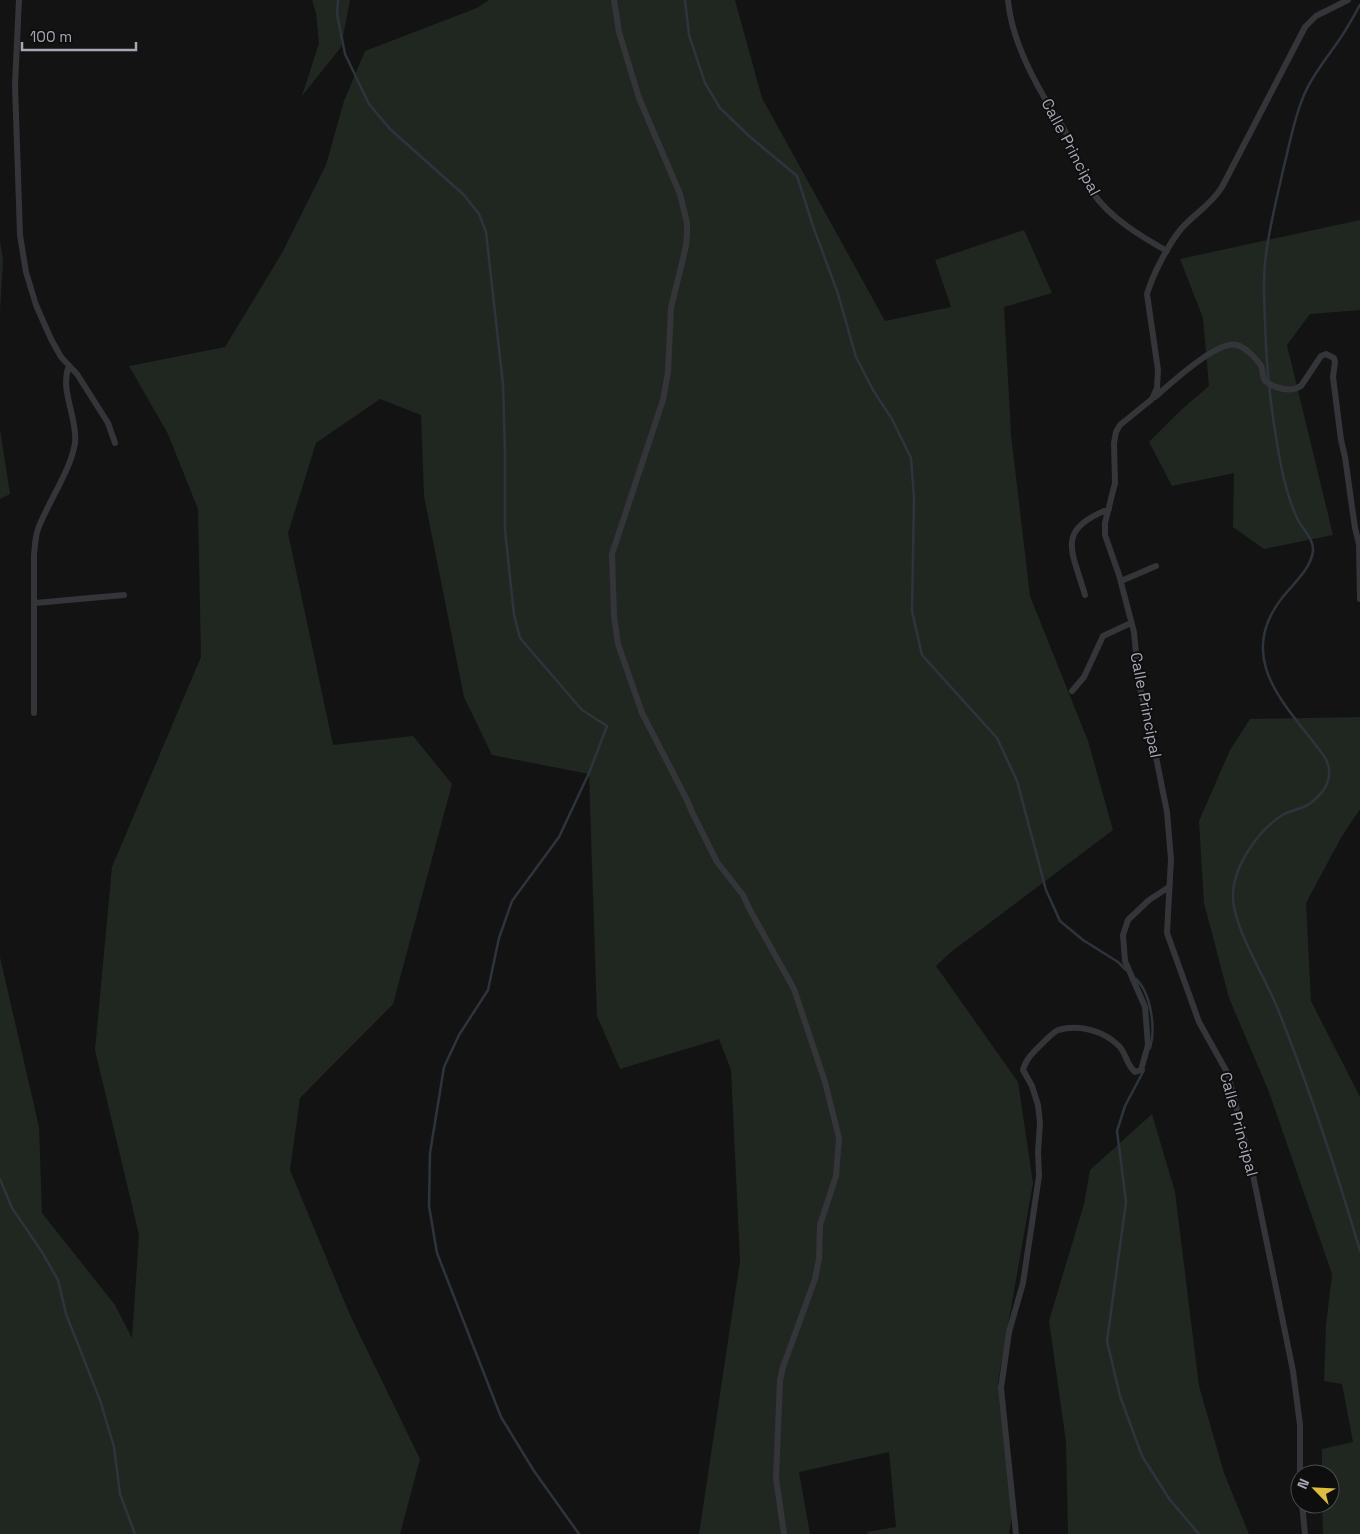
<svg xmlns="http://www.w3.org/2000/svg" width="1360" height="1534" font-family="'Space Grotesk',sans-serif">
	<rect width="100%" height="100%" fill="#131314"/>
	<path fill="#202721" d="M 312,0 L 350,0 L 341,47 L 302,96 L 319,43 L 316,13 Z
		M 489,0 L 735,0 L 762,98 L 885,321 L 951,307 L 935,260 L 1024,230 L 1052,293 L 1004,307 L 1011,435 L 1030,596 L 1088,741 L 1113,830 L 951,952 L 936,966 L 1018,1082 L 1033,1183 L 998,1382 L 1013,1507 L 1009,1534 L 868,1534 L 867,1532 L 896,1527 L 889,1452 L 799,1472 L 810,1534 L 699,1534 L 740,1261 L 731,1070 L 719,1039 L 620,1069 L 597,1016 L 589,774 L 492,755 L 464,697 L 424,496 L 421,415 L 380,399 L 316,443 L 288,533 L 333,745 L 413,736 L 452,784 L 393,1004 L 300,1098 L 290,1170 L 350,1315 L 420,1459 L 400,1534 L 0,1534 L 0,957 L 39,1127 L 42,1213 L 115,1305 L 132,1338 L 139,1235 L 95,1050 L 112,867 L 201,657 L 198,509 L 168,434 L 129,366 L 225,347 L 282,253 L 326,165 L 344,101 L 365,51 L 477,8 Z
		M 1360,220 L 1360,310 L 1310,314 L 1287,345 L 1333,535 L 1264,549 L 1233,527 L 1234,473 L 1172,486 L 1149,442 L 1181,410 L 1209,386 L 1203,318 L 1180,259 Z
		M 0,241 L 3,260 L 0,312 Z
		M 0,429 L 10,494 L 0,499 Z
		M 1360,717 L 1360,809 L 1342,836 L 1306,903 L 1311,1001 L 1360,1097 L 1360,1534 L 1323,1534 L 1322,1504 L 1330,1504 L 1330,1474 L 1322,1474 L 1322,1449 L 1353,1442 L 1342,1384 L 1324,1381 L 1326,1326 L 1332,1274 L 1269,1092 L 1229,998 L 1204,903 L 1199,821 L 1230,750 L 1250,719 Z
		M 1152,1114 L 1175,1192 L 1199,1386 L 1224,1473 L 1249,1534 L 1068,1534 L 1066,1442 L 1049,1321 L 1084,1204 L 1090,1170 Z"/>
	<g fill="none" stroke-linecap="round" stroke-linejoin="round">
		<path stroke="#2e343c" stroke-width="2.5" d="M 338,0 L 337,14 L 345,54 L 369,104 L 390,129 L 464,195 L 479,214 L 486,232 L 503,384 L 505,451 L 505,530 L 514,615 L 520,638 L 582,710 L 607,726 L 589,773 L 559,837 L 512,901 L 499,938 L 488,990 L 459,1035 L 444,1067 L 430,1153 L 429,1206 L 437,1253 L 467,1330 L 501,1417 L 534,1471 L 579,1534
			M 685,0 L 689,35 L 705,83 L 720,108 L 749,136 L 797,176 L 813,226 L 838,294 L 856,357 L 873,390 L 892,419 L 911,458 L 914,497 L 912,611 L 922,655 L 997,738 L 1017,781 L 1046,890 L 1060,921 L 1083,940 L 1118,962 L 1126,970
			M 1360,5 C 1353,17 1347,29 1339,40 C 1327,58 1312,75 1304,95 C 1294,118 1290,143 1284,166 C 1277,198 1268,231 1265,263 C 1263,282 1264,301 1265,321 C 1266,362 1270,403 1277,443 C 1281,469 1286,494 1297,518 C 1302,529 1314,538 1313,551 C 1311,569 1292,585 1282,598 C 1232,662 1291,709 1326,759 C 1327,762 1329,766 1329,770 C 1331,785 1318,799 1306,806 C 1299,809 1291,811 1284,814 C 1259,829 1234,865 1233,894 C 1231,924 1265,977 1277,1007 C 1309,1087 1336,1169 1360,1251
			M 1136,979 C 1151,993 1156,1029 1150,1048
			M 1144,1070 L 1125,1106 L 1117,1131 L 1126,1202 L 1107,1341 L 1120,1396 L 1142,1456 L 1170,1500 L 1199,1534
			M 0,1179 L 12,1208 L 42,1252 L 58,1280 L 66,1314 L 100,1400 L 114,1447 L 120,1494 L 135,1534"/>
		<path stroke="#343539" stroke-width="6" d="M 19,0 L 15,85 L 20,235 L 26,272 L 36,305 L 51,339 L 61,357 L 77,374 L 108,423 L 115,443
			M 614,0 L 619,32 L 639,98 L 680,194 L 687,223 L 687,234 L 686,246 L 671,308 L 668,372 L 663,400 L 612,554 L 614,616 L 618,644 L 642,713 L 687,800 L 692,812 L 717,862 L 743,895 L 750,910 L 794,989 L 825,1082 L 839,1138 L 836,1176 L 820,1225 L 819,1259 L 815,1279 L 783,1367 L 780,1380 L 776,1478 L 784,1534
			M 1008,0 C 1011,35 1029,72 1047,102 C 1052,112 1060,121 1065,131 C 1075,151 1080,174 1093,193 C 1110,218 1142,237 1167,251
			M 1155,397 C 1170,384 1217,340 1237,345 C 1245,347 1257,359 1261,366 C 1263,370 1262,376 1265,381 C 1274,388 1290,393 1301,386 L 1321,356 L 1326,354 L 1334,358 L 1335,362 L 1333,377 L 1341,440 L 1345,457 L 1355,528 L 1359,544 L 1360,599
			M 1121,581 L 1156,566
			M 1085,595 C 1072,550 1055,530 1109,509
			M 35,603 L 124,595
			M 1072,691 L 1084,677 L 1103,636 L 1131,623
			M 34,713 L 34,555 C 35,547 35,537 38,529 C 48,502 71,470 75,443 C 78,418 59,390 69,366
			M 1300,1474 L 1300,1425 L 1293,1371 L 1253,1175 L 1228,1074 L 1199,1022 L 1167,933 L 1171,859 L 1167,812 L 1152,737 L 1139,684 L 1134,632 L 1119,575 L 1105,535 L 1105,523 L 1115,483 L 1114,443 L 1116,432 L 1120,425 L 1152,399 L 1157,388 L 1158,370 L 1147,294 C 1153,274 1168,245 1181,229 C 1195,213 1210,206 1222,187 L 1305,27 L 1316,16 L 1348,0
			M 1302,1504 L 1305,1534
			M 1016,1534 L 1001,1388 L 1009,1332 L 1023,1283 L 1039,1176 L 1038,1152 L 1040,1123 L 1038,1105 L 1032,1086 L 1023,1070 C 1024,1066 1026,1062 1028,1059 C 1031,1054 1053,1032 1058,1030 C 1080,1024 1104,1031 1119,1046 C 1126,1053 1126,1064 1135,1072 L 1141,1070 L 1148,1045 L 1145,1007 L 1125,961 L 1123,935 L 1128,920 L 1149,900 L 1169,887"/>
	</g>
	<g text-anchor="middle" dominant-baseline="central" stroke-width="4" stroke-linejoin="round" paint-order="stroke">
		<g font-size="16" fill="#a6a8b3" stroke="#0e0e0f">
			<text transform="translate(1071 147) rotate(62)">Calle Principal</text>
			<text transform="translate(1146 705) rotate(79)">Calle Principal</text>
			<text transform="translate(1239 1124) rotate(75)">Calle Principal</text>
		</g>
	</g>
	<g transform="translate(1315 1489) rotate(294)"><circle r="24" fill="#0e0e0f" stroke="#4b4c51"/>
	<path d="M0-4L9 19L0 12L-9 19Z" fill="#debc41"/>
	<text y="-8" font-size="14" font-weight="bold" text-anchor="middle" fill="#a6a8b3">N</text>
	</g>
	<path d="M22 42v8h114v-8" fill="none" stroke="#a6a8b3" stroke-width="2.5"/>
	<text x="30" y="42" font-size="15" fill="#a6a8b3" stroke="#0e0e0f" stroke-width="4" paint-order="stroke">100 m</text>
</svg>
